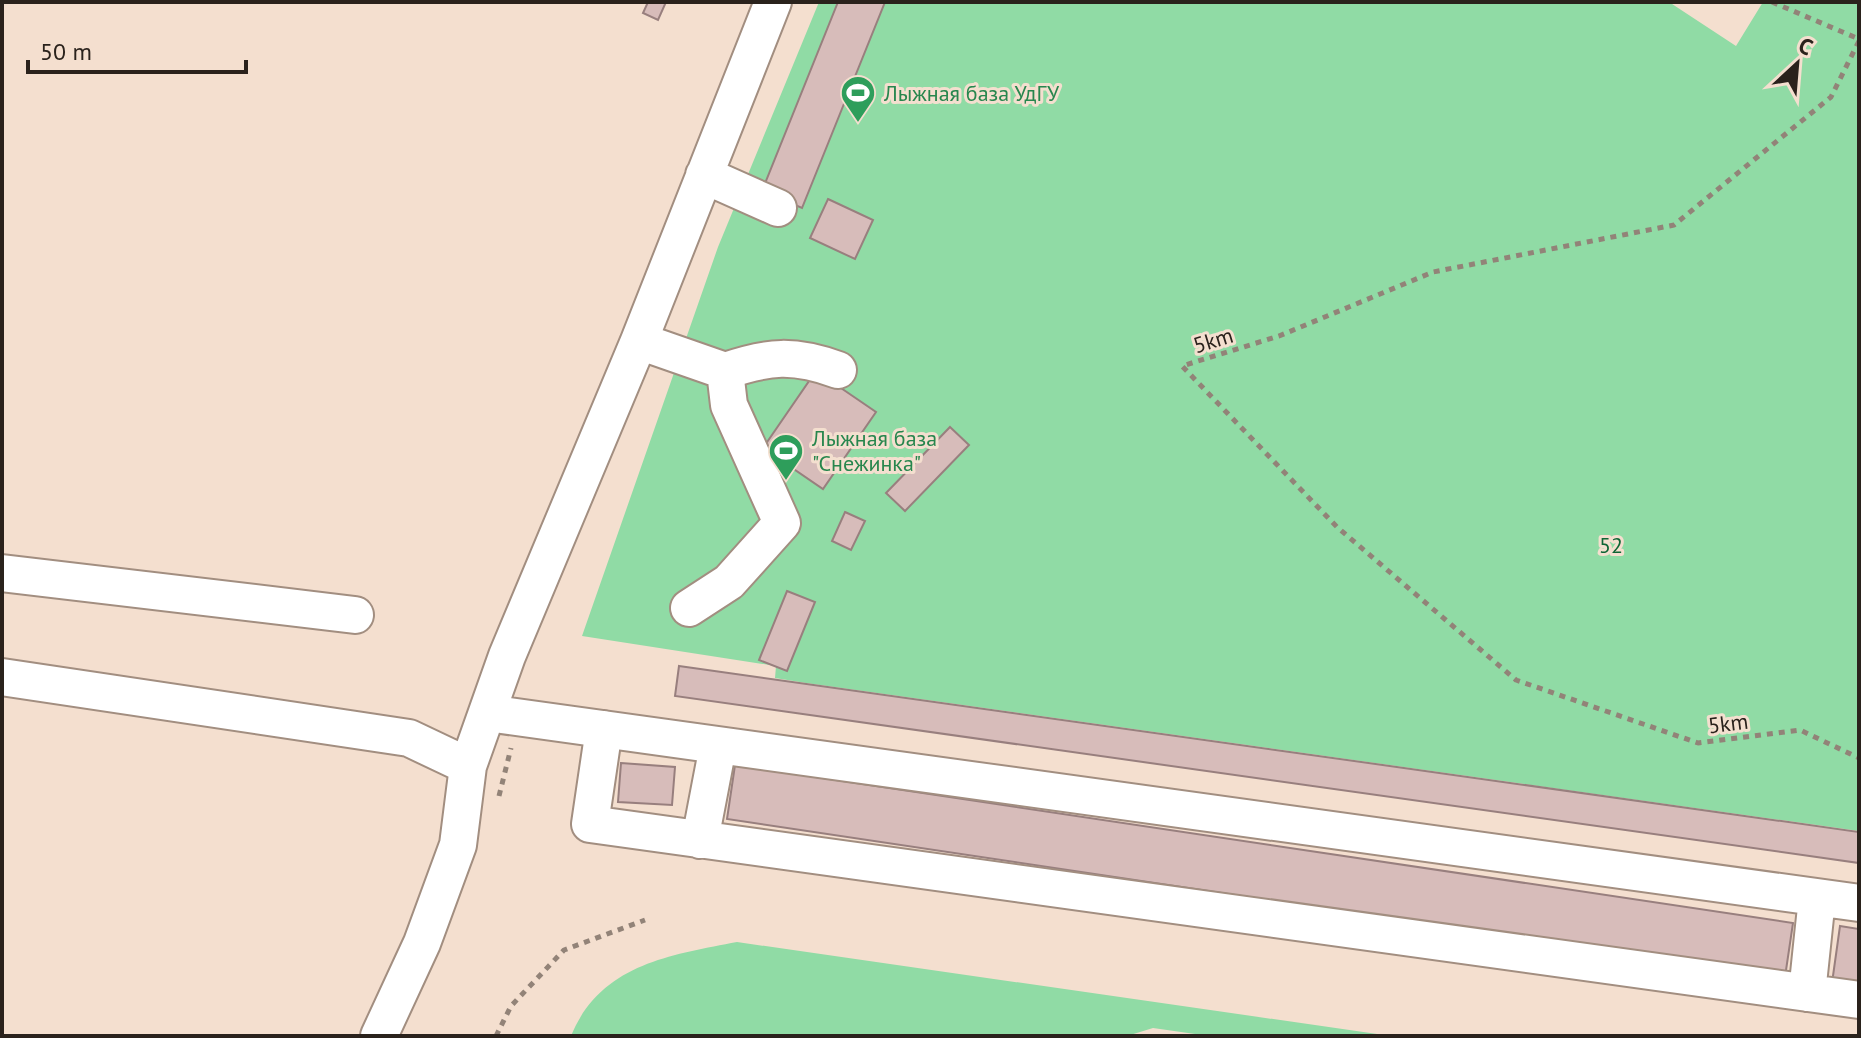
<svg xmlns="http://www.w3.org/2000/svg" width="1861" height="1038" font-family="'PT Sans',sans-serif">
	<rect width="100%" height="100%" fill="#f4dfcf"/>
	<path fill="#90dba5" d="M 819,2 L 1669,2 L 1736,46 L 1763,2 L 1859,2 L 1859,831 L 806,683 L 775,678 L 776,666 L 582,636 L 718,247 Z
		M 737,942 L 1391,1036 L 1209,1036 L 1153,1028 L 1127,1036 L 571,1036 C 600,965 669,955 737,942 Z"/>
	<path fill="#d7bcba" stroke="#987f7e" stroke-width="2" d="M 648,2 L 666,2 L 658,20 L 643,13 Z
		M 838,2 L 885,2 L 802,208 L 762,191 Z
		M 828,199 L 873,220 L 855,259 L 810,238 Z
		M 816,371 L 876,412 L 823,489 L 763,448 Z
		M 950,427 L 969,445 L 905,511 L 886,493 Z
		M 845,512 L 865,521 L 851,550 L 832,541 Z
		M 787,591 L 815,602 L 787,671 L 759,660 Z
		M 679,666 L 1859,832 L 1859,863 L 675,696 Z
		M 621,763 L 675,767 L 672,805 L 618,802 Z
		M 735,765 L 1793,923 L 1785,977 L 727,819 Z
		M 1840,926 L 1859,929 L 1859,987 L 1832,983 Z"/>
	<g fill="none" stroke-linecap="round" stroke-linejoin="round">
		<defs>
			<path id="minor" d="M 704,175 L 778,208
				M 639,341 L 725,371 L 729,405 L 782,523 L 729,582 L 689,608
				M 725,371 C 769,356 794,354 838,370
				M 2,573 L 355,615
				M 2,677 L 409,738 L 468,766
				M 487,713 L 1859,903
				M 604,729 L 590,824 L 1859,1000
				M 700,840 L 718,746
				M 1807,993 L 1817,898
				M 379,1036 L 422,943 L 458,845 L 468,766 L 507,656 L 639,341 L 773,2"/>
		</defs>
		<use href="#minor" stroke="#a28e80" stroke-width="40"/>
		<path stroke="#928378" stroke-width="5" stroke-dasharray="6 6" stroke-linecap="butt" d="M 1772,2 L 1859,39
			M 1859,41 L 1831,97 L 1674,225 L 1433,272 L 1279,336 L 1182,366 L 1337,527 L 1516,680 L 1698,743 L 1800,730 L 1859,758
			M 499,796 L 511,748
			M 496,1036 L 511,1006 L 564,950 L 645,920"/>
		<use href="#minor" stroke="#fff" stroke-width="36"/>
	</g>
	<defs>
		<symbol id="stadium-pin" viewBox="-11 -11 22 30"><path d="M0 17L-7.5 6A9.5 9.5 0 1 1 7.5 6Z" fill="#2e9e5b" stroke="#f4dfcf"/><path d="M0-5a6.5 5 0 1 0 0 10a6.5 5 0 1 0 0-10ZM-3.5-1.8h7v3.6h-7Z" fill="#fff"/></symbol>
	</defs>
	<g fill-rule="evenodd">
		<use href="#stadium-pin" x="838" y="73" width="40" height="54"/>
		<use href="#stadium-pin" x="766" y="431" width="40" height="54"/>
	</g>
	<g text-anchor="middle" dominant-baseline="central" stroke-width="6" stroke-linejoin="round" paint-order="stroke">
		<g font-size="22" fill="#27864d" stroke="#f4dfcf" text-anchor="start">
			<text x="884" y="93">Лыжная база УдГУ</text>
			<text x="812" y="438">Лыжная база<tspan x="812" dy="25">"Снежинка"</tspan></text>
		</g>
		<g font-size="22" fill="#2a221c" stroke="#f4dfcf">
			<text transform="translate(1213 340) rotate(-17)">5km</text>
			<text transform="translate(1728 723) rotate(-7)">5km</text>
		</g>
		<g font-size="22" fill="#0e6534" stroke="#f4dfcf">
			<text x="1611" y="545">52</text>
		</g>
	</g>
	<rect width="1861" height="1038" fill="none" stroke="#2a221c" stroke-width="8"/>
	<g transform="translate(1797 64) rotate(26)" stroke="#f4dfcf" stroke-width="6" paint-order="stroke">
	<path d="M0-6L14 30L0 20L-14 30Z" fill="#2a221c"/>
	<text y="-12" font-size="22" font-weight="bold" text-anchor="middle" fill="#2a221c">С</text>
	</g>
	<path d="M28 60v12h218v-12" fill="none" stroke="#2a221c" stroke-width="4"/>
	<text x="40" y="60" font-size="24" fill="#2a221c" stroke="#f4dfcf" stroke-width="6" paint-order="stroke">50 m</text>
</svg>
